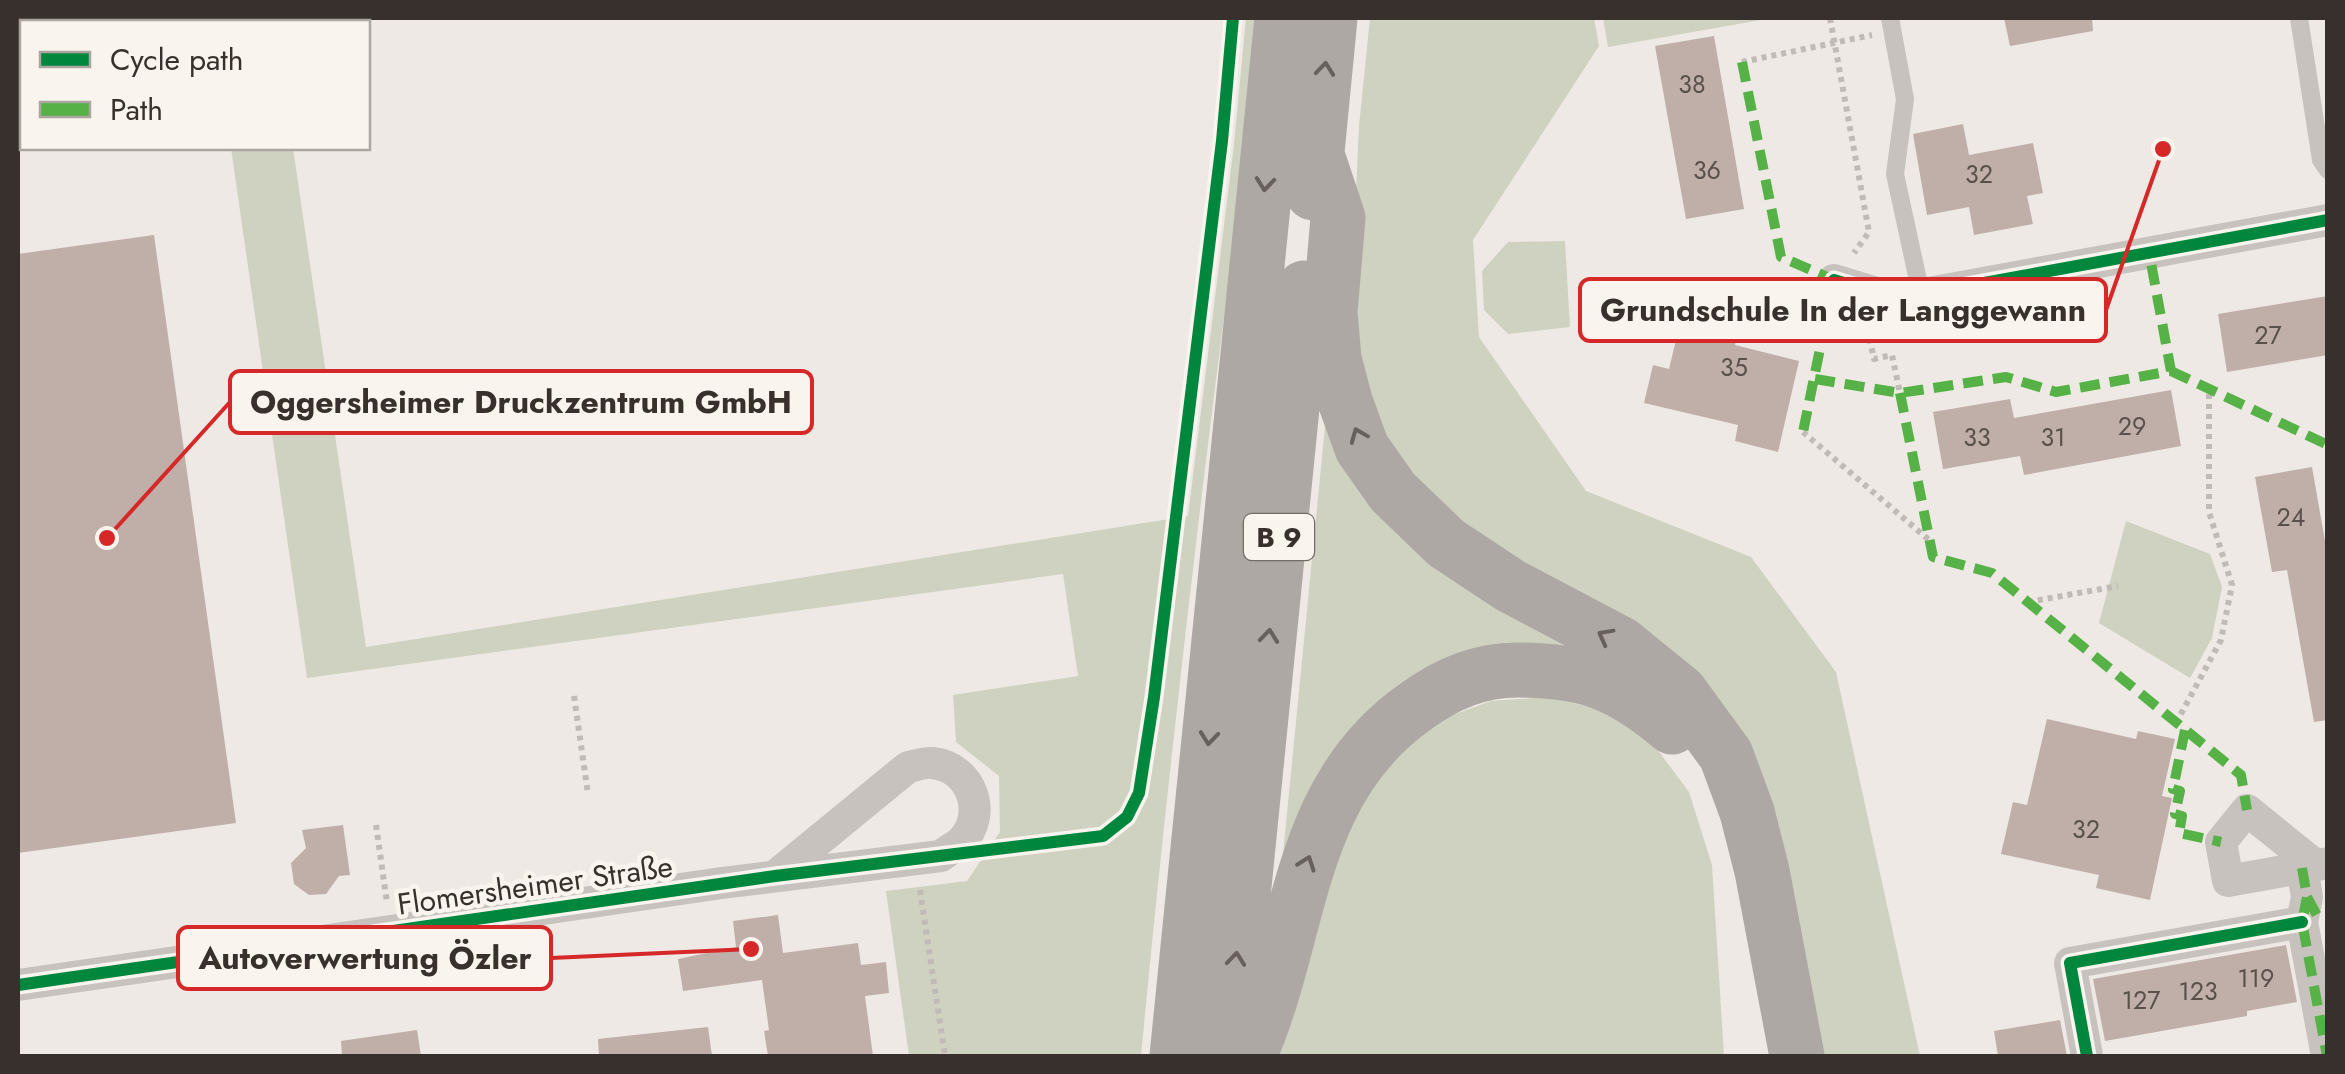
<svg xmlns="http://www.w3.org/2000/svg" width="2345" height="1074" font-family="Jost,sans-serif">
	<rect width="100%" height="100%" fill="#eee9e4"/>
	<path fill="#cfd2c0" d="M 1246,18 L 1262,18 L 1260,45 C 1214,381 1173,718 1141,1056 L 909,1056 L 886,891 L 967,881 L 1000,832 L 999,776 L 956,742 L 953,695 L 1078,676 L 1063,574 L 307,678 L 231,148 L 293,148 L 366,647 L 1188,516 L 1234,144 Z
		M 1370,18 L 1594,18 L 1599,46 L 1473,240 L 1479,337 L 1586,491 L 1751,557 L 1836,672 L 1920,1056 L 1805,1056 L 1758,807 L 1417,495 L 1348,371 L 1359,126 Z
		M 1603,18 L 1772,18 L 1608,47 Z
		M 1565,241 L 1570,327 L 1508,334 L 1484,310 L 1482,271 L 1508,242 Z
		M 1327,406 L 1362,448 L 1621,644 L 1478,674 L 1282,864 Z
		M 2126,521 L 2210,554 L 2222,587 L 2212,638 L 2190,678 L 2099,623 Z
		M 1548,697 L 1611,712 L 1657,749 L 1689,792 L 1712,865 L 1724,1056 L 1273,1056 L 1329,847 L 1374,776 L 1431,723 L 1491,701 Z"/>
	<path fill="#c0afa8" d="M 2004,18 L 2092,18 L 2093,31 L 2010,46 Z
		M 1714,36 L 1744,209 L 1686,219 L 1655,46 Z
		M 1963,124 L 1969,155 L 2033,143 L 2043,193 L 2027,196 L 2033,224 L 1974,235 L 1969,207 L 1927,215 L 1913,134 Z
		M 154,235 L 236,823 L 18,853 L 18,254 Z
		M 1690,282 L 1747,295 L 1735,345 L 1799,361 L 1778,452 L 1735,441 L 1738,425 L 1644,403 L 1653,365 L 1669,369 Z
		M 2328,296 L 2328,355 L 2227,372 L 2218,314 Z
		M 2171,390 L 2181,446 L 2024,475 L 2020,456 L 1943,469 L 1933,412 L 2010,399 L 2014,418 Z
		M 2312,467 L 2328,558 L 2328,720 L 2314,722 L 2287,570 L 2272,572 L 2255,477 Z
		M 2047,719 L 2136,739 L 2138,731 L 2175,739 L 2162,796 L 2172,798 L 2150,900 L 2096,888 L 2099,875 L 2001,854 L 2013,802 L 2027,805 Z
		M 343,825 L 350,875 L 339,876 L 326,894 L 309,895 L 294,884 L 291,863 L 306,848 L 302,830 Z
		M 778,915 L 783,953 L 858,943 L 861,965 L 886,962 L 889,993 L 865,996 L 873,1056 L 768,1056 L 764,1031 L 769,1030 L 762,980 L 683,991 L 678,959 L 736,947 L 733,921 Z
		M 2286,945 L 2297,1002 L 2247,1011 L 2247,1016 L 2105,1041 L 2093,979 Z
		M 2060,1020 L 2067,1056 L 1998,1056 L 1994,1031 Z
		M 708,1027 L 712,1056 L 599,1056 L 598,1039 Z
		M 417,1030 L 421,1056 L 342,1056 L 341,1041 Z"/>
	<g fill="none" stroke-linecap="round" stroke-linejoin="round">
		<path stroke="#c0bbb6" stroke-width="6" stroke-dasharray="5 5" stroke-linecap="butt" d="M 1830,18 L 1869,232 L 1854,253
			M 1742,62 L 1872,35
			M 1865,319 L 1874,359 L 1892,355 L 1900,393
			M 1803,432 L 1929,540
			M 2028,602 L 2118,586
			M 574,696 L 588,794
			M 2176,723 L 2221,640 L 2232,585 L 2209,512 L 2209,390
			M 376,825 L 387,903
			M 920,890 L 945,1056"/>
		<path stroke="#c7c2be" stroke-width="18" d="M 1890,18 L 1905,99 L 1895,174 L 1921,294
			M 2299,18 L 2321,160 L 2328,170"/>
		<path stroke="#c7c2be" stroke-width="32" d="M 1834,280 L 1896,299 L 2328,220
			M 2315,865 L 2247,810 L 2221,842 L 2228,881 C 2261,875 2294,869 2328,863
			M 2302,868 L 2307,897 L 2302,922 L 2327,1056
			M 18,985 L 722,883 L 941,856 C 947,851 955,847 961,842 C 989,814 971,766 932,763 C 925,762 915,766 908,767 L 775,876
			M 2087,1056 L 2070,963 L 2302,922"/>
		<path stroke="#ada8a4" stroke-width="55" d="M 1317,155 L 1338,218 L 1330,312 L 1334,359 L 1345,401 L 1362,448 L 1393,492 L 1446,543 L 1511,586 L 1621,644 L 1680,692 L 1726,755 L 1747,812 L 1762,871 L 1797,1056
			M 1313,193 L 1330,18
			M 1177,1056 L 1282,18
			M 1227,1056 L 1304,288
			M 1249,1056 C 1303,936 1294,792 1415,707 C 1446,684 1481,669 1520,670 C 1588,671 1621,684 1672,727"/>
		<path stroke="#56b246" stroke-width="10" stroke-dasharray="20 10" stroke-linecap="butt" d="M 1742,62 L 1781,257 L 1834,280 L 1803,432
			M 2171,371 L 2328,445
			M 1815,379 L 1900,393 L 2006,377 L 2056,392 L 2171,371 L 2149,252
			M 1900,393 L 1933,557 L 1992,573 L 2241,775 L 2247,810
			M 2185,730 L 2173,789 L 2180,791 L 2175,814 L 2182,816 L 2179,833 L 2221,842
			M 2302,868 L 2307,897 L 2302,922 L 2327,1056
			M 2307,897 L 2319,919"/>
		<defs>
			<path id="cycleway" d="M 1834,280 L 1896,299 L 2328,220
				M 18,985 L 775,876 L 1103,836 L 1127,817 L 1139,793 L 1154,697 L 1222,141 L 1233,18
				M 2087,1056 L 2070,963 L 2302,922"/>
		</defs>
		<use href="#cycleway" stroke="#f9f4ee" stroke-width="19"/>
		<use href="#cycleway" stroke="#00873e" stroke-width="12"/>
	</g>
	<defs><path id="oneway-chevron" d="M-2-3.5L2.5 0L-2 3.5" fill="none" stroke-width="1.6" stroke-linecap="round" stroke-linejoin="round" transform="scale(2.5)"/></defs>
	<g stroke="#67605c">
		<use href="#oneway-chevron" transform="translate(1325 69) rotate(-84)"/>
		<use href="#oneway-chevron" transform="translate(1265 184) rotate(96)"/>
		<use href="#oneway-chevron" transform="translate(1358 435) rotate(-112)"/>
		<use href="#oneway-chevron" transform="translate(1269 636) rotate(-84)"/>
		<use href="#oneway-chevron" transform="translate(1605 636) rotate(-152)"/>
		<use href="#oneway-chevron" transform="translate(1209 738) rotate(96)"/>
		<use href="#oneway-chevron" transform="translate(1307 863) rotate(-70)"/>
		<use href="#oneway-chevron" transform="translate(1236 959) rotate(-84)"/>
	</g>
	<g text-anchor="middle" dominant-baseline="central" stroke-width="9" stroke-linejoin="round" paint-order="stroke">
		<g font-size="25" fill="#5a504b">
			<text x="1692" y="84">38</text>
			<text x="1707" y="170">36</text>
			<text x="1979" y="174">32</text>
			<text x="2268" y="335">27</text>
			<text x="1734" y="367">35</text>
			<text x="2132" y="426">29</text>
			<text x="1977" y="437">33</text>
			<text x="2053" y="437">31</text>
			<text x="2291" y="517">24</text>
			<text x="2086" y="829">32</text>
			<text x="2256" y="978">119</text>
			<text x="2198" y="991">123</text>
			<text x="2141" y="1000">127</text>
		</g>
		<rect fill="#f9f4ee" stroke="#726b66" stroke-width="2.5" x="1244" y="514" width="70" height="46" rx="8"/>
		<g font-size="28" font-weight="bold" fill="#38302c">
			<text x="1279" y="537">B 9</text>
		</g>
		<g font-size="30" fill="#38302c" stroke="#f9f4ee">
			<text transform="translate(535 885) rotate(-8)">Flomersheimer Straße</text>
		</g>
	</g>
	<path fill="none" stroke="#d62828" stroke-width="4" d="M2163 149L2106 310M107 538L230 402M751 949L551 958"/>
	<g fill="#d62828" stroke="#f9f4ee" stroke-width="4">
		<circle cx="2163" cy="149" r="10"/>
		<circle cx="107" cy="538" r="10"/>
		<circle cx="751" cy="949" r="10"/>
	</g>
	<g fill="#f9f4ee" stroke="#d62828" stroke-width="4">
		<rect x="1580" y="279" width="526" height="62" rx="10"/>
		<rect x="230" y="371" width="582" height="62" rx="10"/>
		<rect x="178" y="927" width="373" height="62" rx="10"/>
	</g>
	<g font-size="32" text-anchor="middle" font-weight="bold" fill="#38302c">
		<text x="1843" y="321">Grundschule In der Langgewann</text>
		<text x="521" y="413">Oggersheimer Druckzentrum GmbH</text>
		<text x="365" y="969">Autoverwertung Özler</text>
	</g>
	<rect width="2345" height="1074" fill="none" stroke="#38302c" stroke-width="40"/>
	<rect x="20" y="20" width="350" height="130" fill="#f9f4ee" stroke="#aca6a0" stroke-width="2.5"/>
	<rect x="40" y="52" width="50" height="15" fill="#00873e" stroke="#aca6a0" stroke-width="2.5"/>
	<text x="110" y="70" font-size="30" fill="#38302c">Cycle path</text>
	<rect x="40" y="102" width="50" height="15" fill="#56b246" stroke="#aca6a0" stroke-width="2.5"/>
	<text x="110" y="120" font-size="30" fill="#38302c">Path</text>
</svg>
